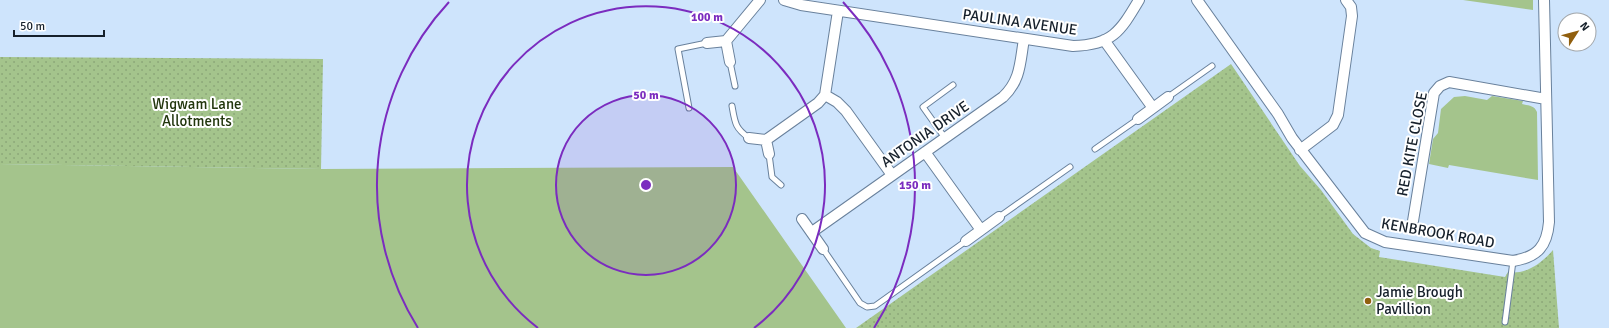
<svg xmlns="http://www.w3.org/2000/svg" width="1609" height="328" font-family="Signika,sans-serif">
	<defs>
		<pattern id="park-dots" width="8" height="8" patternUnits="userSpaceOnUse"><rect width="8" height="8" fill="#a4c48c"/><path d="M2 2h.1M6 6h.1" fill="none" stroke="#8ca879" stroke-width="1.8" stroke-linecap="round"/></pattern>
	</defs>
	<rect width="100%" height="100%" fill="#cee4fc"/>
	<path fill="#a4c48c" d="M 1463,0 L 1533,0 L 1533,10 Z
		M 1465,96 L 1487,100 L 1492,96 L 1523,101 L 1522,104 C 1529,106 1534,105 1537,112 L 1538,180 L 1449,165 L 1448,168 L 1429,164 L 1433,139 L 1438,133 L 1441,109 L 1454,97 Z
		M 0,164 L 321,169 L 733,167 L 846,328 L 0,328 Z"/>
	<path fill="url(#park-dots)" d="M 0,57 L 323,59 L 321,169 L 0,164 Z
		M 1231,64 L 1300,166 L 1321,190 L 1353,234 L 1371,248 L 1380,251 L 1379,257 L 1505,277 L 1508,272 C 1526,275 1542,263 1553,250 L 1559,328 L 856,328 Z"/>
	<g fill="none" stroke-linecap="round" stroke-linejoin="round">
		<defs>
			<path id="service" d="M 730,62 L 735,86
				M 1168,97 L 1212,66
				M 732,106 C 735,123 735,128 749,138
				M 689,108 L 678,49 L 707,43
				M 945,138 L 923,107 L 953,85
				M 1095,149 L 1138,119
				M 769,154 L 772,177 L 781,185
				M 999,217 L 1070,167
				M 823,249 L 860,303 L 867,307 L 875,306 L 966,241
				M 1505,322 L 1513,261"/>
			<path id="minor" d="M 784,0 L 801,5 L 1073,46 C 1112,45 1120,32 1139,0
				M 1197,0 L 1278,114 L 1292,138 L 1365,233 L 1385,242 L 1513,261 C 1538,257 1547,246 1549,222 L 1544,0
				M 1104,40 L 1153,108
				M 726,41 L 730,62
				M 707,43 L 726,41 L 760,0
				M 825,95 L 837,102 L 846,111 L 892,175
				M 1138,119 L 1168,97
				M 749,138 L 766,140
				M 1300,150 L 1333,125 L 1338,115 L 1352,16 L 1351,7 L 1346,0
				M 925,152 L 981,230
				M 769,154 L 766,140 L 818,103 L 825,95 L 838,11
				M 802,219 L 823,249
				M 1413,221 L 1434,93 L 1440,86 L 1449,82 L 1546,99
				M 812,232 L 1003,97 C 1021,80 1020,62 1024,39
				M 966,241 L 999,217"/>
		</defs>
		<use href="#service" stroke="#69819c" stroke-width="7"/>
		<use href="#minor" stroke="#69819c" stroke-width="12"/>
		<use href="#service" stroke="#fff" stroke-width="5"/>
		<use href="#minor" stroke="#fff" stroke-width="10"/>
	</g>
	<circle cx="646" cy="185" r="90" fill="#7b2cbf" fill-opacity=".12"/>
	<g fill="none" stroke="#7b2cbf" stroke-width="2">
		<circle cx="646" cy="185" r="90"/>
		<path d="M538 328A179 179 0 1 1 754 328"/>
		<path d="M418 328A269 269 0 0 1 449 2M843 2A269 269 0 0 1 874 328"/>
	</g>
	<circle fill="#915f0e" stroke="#fff" stroke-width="1.5" cx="1368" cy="301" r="4"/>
	<g text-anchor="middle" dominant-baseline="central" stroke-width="4" stroke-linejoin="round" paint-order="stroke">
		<g font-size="15" fill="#16202b" stroke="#fff">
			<text transform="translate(1020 22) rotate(8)">PAULINA AVENUE</text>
			<text transform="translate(925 134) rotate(-35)">ANTONIA DRIVE</text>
			<text transform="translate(1412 144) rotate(-79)">RED KITE CLOSE</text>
			<text transform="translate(1438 233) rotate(10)">KENBROOK ROAD</text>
		</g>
		<g font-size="15" fill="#22360d" stroke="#fff">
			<text x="197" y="104">Wigwam Lane<tspan x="197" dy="17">Allotments</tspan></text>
		</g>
		<g font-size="15" fill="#16202b" stroke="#fff" text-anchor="start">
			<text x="1376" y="292">Jamie Brough<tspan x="1376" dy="17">Pavillion</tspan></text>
		</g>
	</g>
	<circle cx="646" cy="185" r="6" fill="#7b2cbf" stroke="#fff" stroke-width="2"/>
	<g font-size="12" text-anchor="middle" font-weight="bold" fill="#7b2cbf" stroke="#fff" stroke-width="4" stroke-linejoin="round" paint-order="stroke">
		<text x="707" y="21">100 m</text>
		<text x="646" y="99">50 m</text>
		<text x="915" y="189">150 m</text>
	</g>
	<g transform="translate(1577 32) rotate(54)"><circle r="19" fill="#ffffff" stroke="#a2a6aa"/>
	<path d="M0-3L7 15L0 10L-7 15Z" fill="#915f0e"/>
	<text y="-6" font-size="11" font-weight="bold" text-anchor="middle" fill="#16202b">N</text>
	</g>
	<path d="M14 30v6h90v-6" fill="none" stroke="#16202b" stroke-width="2"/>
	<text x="20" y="30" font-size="12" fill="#16202b" stroke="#ffffff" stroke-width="3" paint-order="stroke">50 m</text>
</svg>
